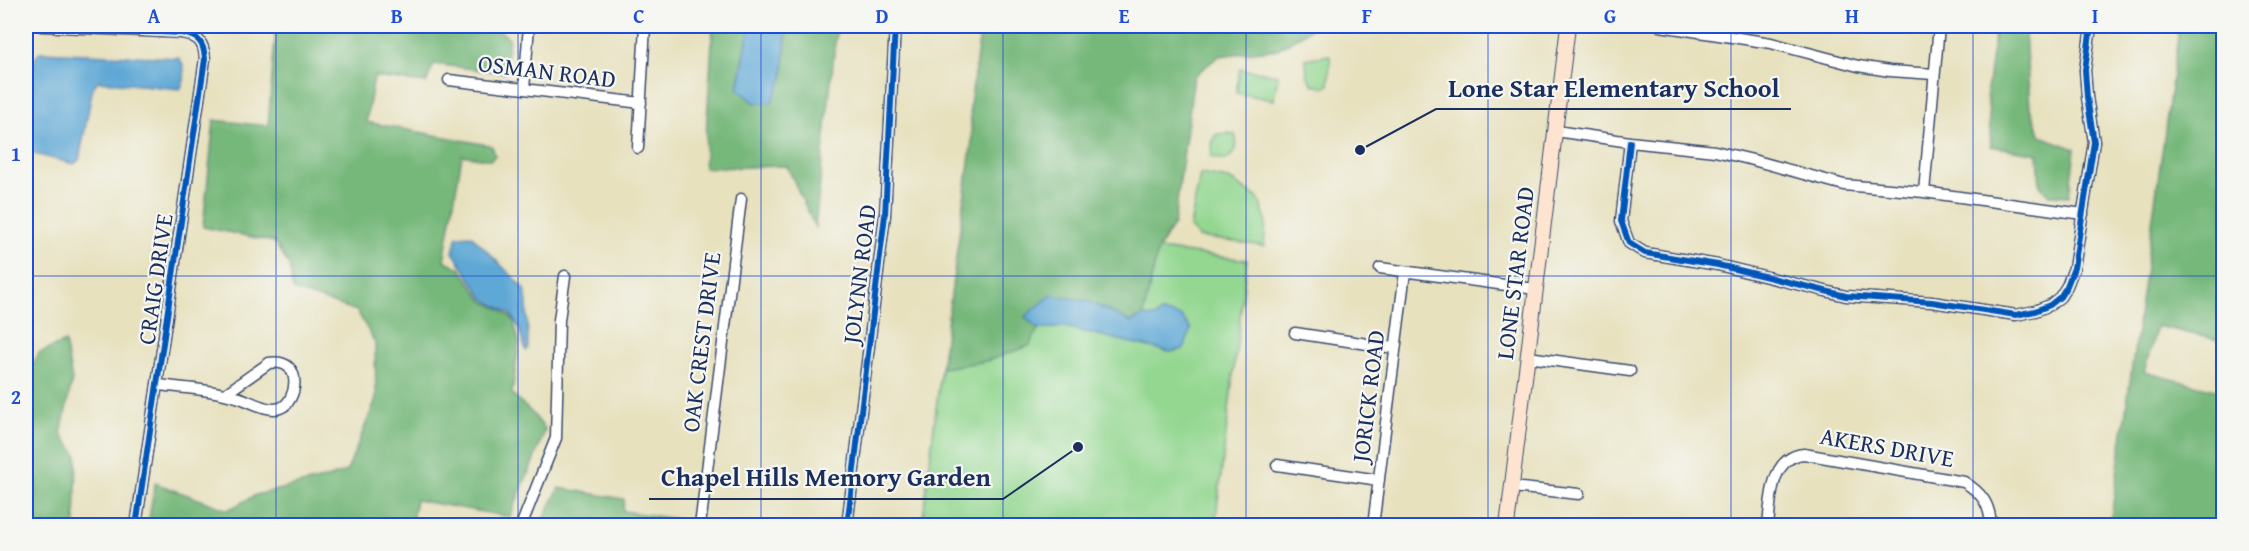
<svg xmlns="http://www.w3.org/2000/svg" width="2249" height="551" font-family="'Gentium Book Plus',serif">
	<rect width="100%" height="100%" fill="#f6f6f2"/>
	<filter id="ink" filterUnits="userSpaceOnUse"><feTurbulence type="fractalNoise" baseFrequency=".0167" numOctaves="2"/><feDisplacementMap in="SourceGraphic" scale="12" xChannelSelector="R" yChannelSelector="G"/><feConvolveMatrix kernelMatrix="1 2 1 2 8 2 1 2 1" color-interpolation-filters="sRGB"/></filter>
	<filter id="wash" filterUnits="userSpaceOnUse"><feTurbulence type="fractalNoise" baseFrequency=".008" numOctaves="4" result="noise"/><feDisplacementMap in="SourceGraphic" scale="24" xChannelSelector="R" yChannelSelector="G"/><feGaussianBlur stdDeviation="1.35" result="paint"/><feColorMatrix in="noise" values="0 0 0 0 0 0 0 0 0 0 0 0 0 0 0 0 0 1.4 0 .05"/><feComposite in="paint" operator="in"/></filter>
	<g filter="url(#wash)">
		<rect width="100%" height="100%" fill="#e7e1be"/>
		<path fill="#93d790" stroke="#578377" stroke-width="1.5" d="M 1330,55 L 1329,85 L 1323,87 L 1313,85 L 1307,75 L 1306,59 Z
			M 1240,69 L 1278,75 L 1274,100 L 1236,93 Z
			M 1229,133 L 1235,135 C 1239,147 1235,153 1226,160 L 1211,157 L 1213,139 L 1217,134 Z
			M 1200,174 L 1229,179 L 1258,198 L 1266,220 L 1264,246 L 1198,237 L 1190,227 Z
			M 1158,249 L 1247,260 L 1215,525 L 922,526 L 941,368 L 986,361 L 1029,346 L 1038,329 L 1065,327 L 1170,352 L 1155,317 L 1143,316 Z"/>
		<path fill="#76b87a" stroke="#48746c" stroke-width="1.5" d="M 276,26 L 493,26 L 509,38 L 504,73 L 434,64 L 426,83 L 374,77 L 366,122 L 492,146 L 495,155 L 491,160 L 462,155 L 444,260 L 460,268 L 483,301 L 500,309 L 513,319 L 519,342 L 512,394 L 532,413 L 545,429 C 536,459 521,487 510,517 L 416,500 L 411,525 L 148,525 L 155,483 L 228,510 L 256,495 L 327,478 L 347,471 L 376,399 L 375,343 L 357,311 L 293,290 L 289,265 L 274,242 L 203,227 L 214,120 L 268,126 Z
			M 713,26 L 750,26 L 738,89 L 783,78 L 786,34 L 784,26 L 837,26 L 815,227 L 787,166 L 704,168 Z
			M 981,26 L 1315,26 L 1278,49 L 1219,56 L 1194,76 L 1174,224 L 1158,249 L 1143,316 L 1131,322 L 1088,301 L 1025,317 L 1038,329 L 1029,346 L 986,361 L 941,368 L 972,141 L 970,106 Z
			M 1996,26 L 2028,26 L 2025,34 L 2030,108 L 2041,136 L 2075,149 L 2069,196 L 2049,195 L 2040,186 L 2038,154 L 1991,146 L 1987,90 Z
			M 2175,26 L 2223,26 L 2224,280 L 2220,280 L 2219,340 L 2157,326 L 2144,372 L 2223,392 L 2223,525 L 2110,525 L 2178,37 Z
			M 65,342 L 72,380 L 61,434 L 77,455 L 75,525 L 29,525 L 33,518 L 36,480 L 26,473 L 26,377 L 39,353 Z
			M 559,488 L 624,499 L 623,511 L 676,519 L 671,526 L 544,525 L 544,518 Z"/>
		<path fill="#5ea8d5" stroke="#3c6c9a" stroke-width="1.5" d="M 750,26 L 784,26 L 786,34 L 783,78 L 771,103 L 755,103 L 738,89 Z
			M 40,52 L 179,58 C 186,67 186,81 180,89 L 98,81 L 93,87 L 79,160 L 74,164 L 26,152 C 25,123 20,74 40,52 Z
			M 471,235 L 525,289 L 527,303 L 528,348 L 526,351 L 518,326 L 511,314 L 484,299 L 453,252 L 457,236 Z
			M 1051,295 L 1088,301 L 1131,322 L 1143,316 L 1155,317 L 1161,312 L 1181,316 L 1191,329 L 1184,349 L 1170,352 L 1065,327 L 1038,329 L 1025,317 Z"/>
	</g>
	<g filter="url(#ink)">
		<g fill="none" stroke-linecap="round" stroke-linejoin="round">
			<defs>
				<path id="street" d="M 41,26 L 182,33 C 198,36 204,42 205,59 L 136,526
					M 1660,26 L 1771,43 L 1858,66 L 1890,71 L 1934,74
					M 449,80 L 641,103
					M 524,89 L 529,26
					M 1556,131 L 1630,142 L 1715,151 L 1753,160 L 1844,185 L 1924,192 L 2083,214
					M 1630,142 L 1621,221 L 1629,243 L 1645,253 L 1718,265 L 1846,296 L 1932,302 L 2016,315 L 2035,311 L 2050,305 L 2060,297 L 2067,286 L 2074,268 L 2094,142 L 2087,97 L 2085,70 L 2091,26
					M 638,148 L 645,26
					M 1924,192 L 1939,26
					M 1380,268 L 1535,289
					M 1295,333 L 1394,348
					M 1528,357 L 1630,371
					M 158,385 C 185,388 214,390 240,398 C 252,402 268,412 280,408 C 297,403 305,357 269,363 L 225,394
					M 1277,465 L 1379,480
					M 1512,487 L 1579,494
					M 521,526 L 556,438 L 559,320 L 565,276
					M 700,526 L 741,199
					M 847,526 L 885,215 L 895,26
					M 1373,526 L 1405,272
					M 1768,526 C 1771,500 1770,457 1804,454 L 1964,482 C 1982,493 1990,504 1991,526"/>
				<path id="secondary" d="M 1507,526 L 1568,26"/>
			</defs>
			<use href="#street" stroke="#3a4a6c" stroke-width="13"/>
			<use href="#secondary" stroke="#3a4a6c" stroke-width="16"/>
			<use href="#street" stroke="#fff" stroke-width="10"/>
			<use href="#secondary" stroke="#fde4d1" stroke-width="14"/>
			<defs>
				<path id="cycleway" d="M 41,26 L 182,33 C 198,36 204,42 205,59 L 136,526
					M 1630,142 L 1621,221 L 1629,243 L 1645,253 L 1718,265 L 1846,296 L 1932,302 L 2016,315 L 2035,311 L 2050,305 L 2060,297 L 2067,286 L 2074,268 L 2094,142 L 2087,97 L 2085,70 L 2091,26
					M 847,526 L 885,215 L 895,26"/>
			</defs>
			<use href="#cycleway" stroke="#f6f6f2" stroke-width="10"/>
			<use href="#cycleway" stroke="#0057b8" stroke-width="6"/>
		</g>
	</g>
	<path fill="none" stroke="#1d4ed8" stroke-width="1.5" stroke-opacity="0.55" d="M 276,26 L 276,526M 518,26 L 518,526M 761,26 L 761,526M 1003,26 L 1003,526M 1246,26 L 1246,526M 1488,26 L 1488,526M 1731,26 L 1731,526M 1973,26 L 1973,526M 26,276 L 2224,276"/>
	<g text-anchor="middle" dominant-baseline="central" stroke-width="4.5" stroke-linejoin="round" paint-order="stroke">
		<g font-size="24" fill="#1b2f5e" stroke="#f6f6f2">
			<text transform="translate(547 71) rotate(7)">OSMAN ROAD</text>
			<text transform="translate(1515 273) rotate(-83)">LONE STAR ROAD</text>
			<text transform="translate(859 274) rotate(-83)">JOLYNN ROAD</text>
			<text transform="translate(155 279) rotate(-82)">CRAIG DRIVE</text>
			<text transform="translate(701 342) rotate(-83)">OAK CREST DRIVE</text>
			<text transform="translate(1368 396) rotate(-83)">JORICK ROAD</text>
			<text transform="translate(1887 447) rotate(10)">AKERS DRIVE</text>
		</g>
	</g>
	<path fill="none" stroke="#1b2f5e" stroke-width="2" d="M1360 150L1436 109H1791M1078 447L1003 499H649"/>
	<g fill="#1b2f5e" stroke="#f6f6f2" stroke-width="2">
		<circle cx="1360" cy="150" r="6"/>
		<circle cx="1078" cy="447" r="6"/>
	</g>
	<g font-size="26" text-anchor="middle" font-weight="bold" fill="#1b2f5e" stroke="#f6f6f2" stroke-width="4.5" stroke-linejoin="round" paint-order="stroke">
		<text x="1614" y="97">Lone Star Elementary School</text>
		<text x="826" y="486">Chapel Hills Memory Garden</text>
	</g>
	<rect width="2249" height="551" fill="none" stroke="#f6f6f2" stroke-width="66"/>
	<rect x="33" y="33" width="2183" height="485" fill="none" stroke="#1d4ed8" stroke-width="2"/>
	<g font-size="20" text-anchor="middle" font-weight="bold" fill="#1d4ed8">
		<text x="154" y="23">A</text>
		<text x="397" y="23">B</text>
		<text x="639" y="23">C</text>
		<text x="882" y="23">D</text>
		<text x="1124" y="23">E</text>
		<text x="1367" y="23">F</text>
		<text x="1610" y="23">G</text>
		<text x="1852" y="23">H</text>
		<text x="2095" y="23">I</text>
		<text x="16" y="161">1</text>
		<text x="16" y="404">2</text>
	</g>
</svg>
